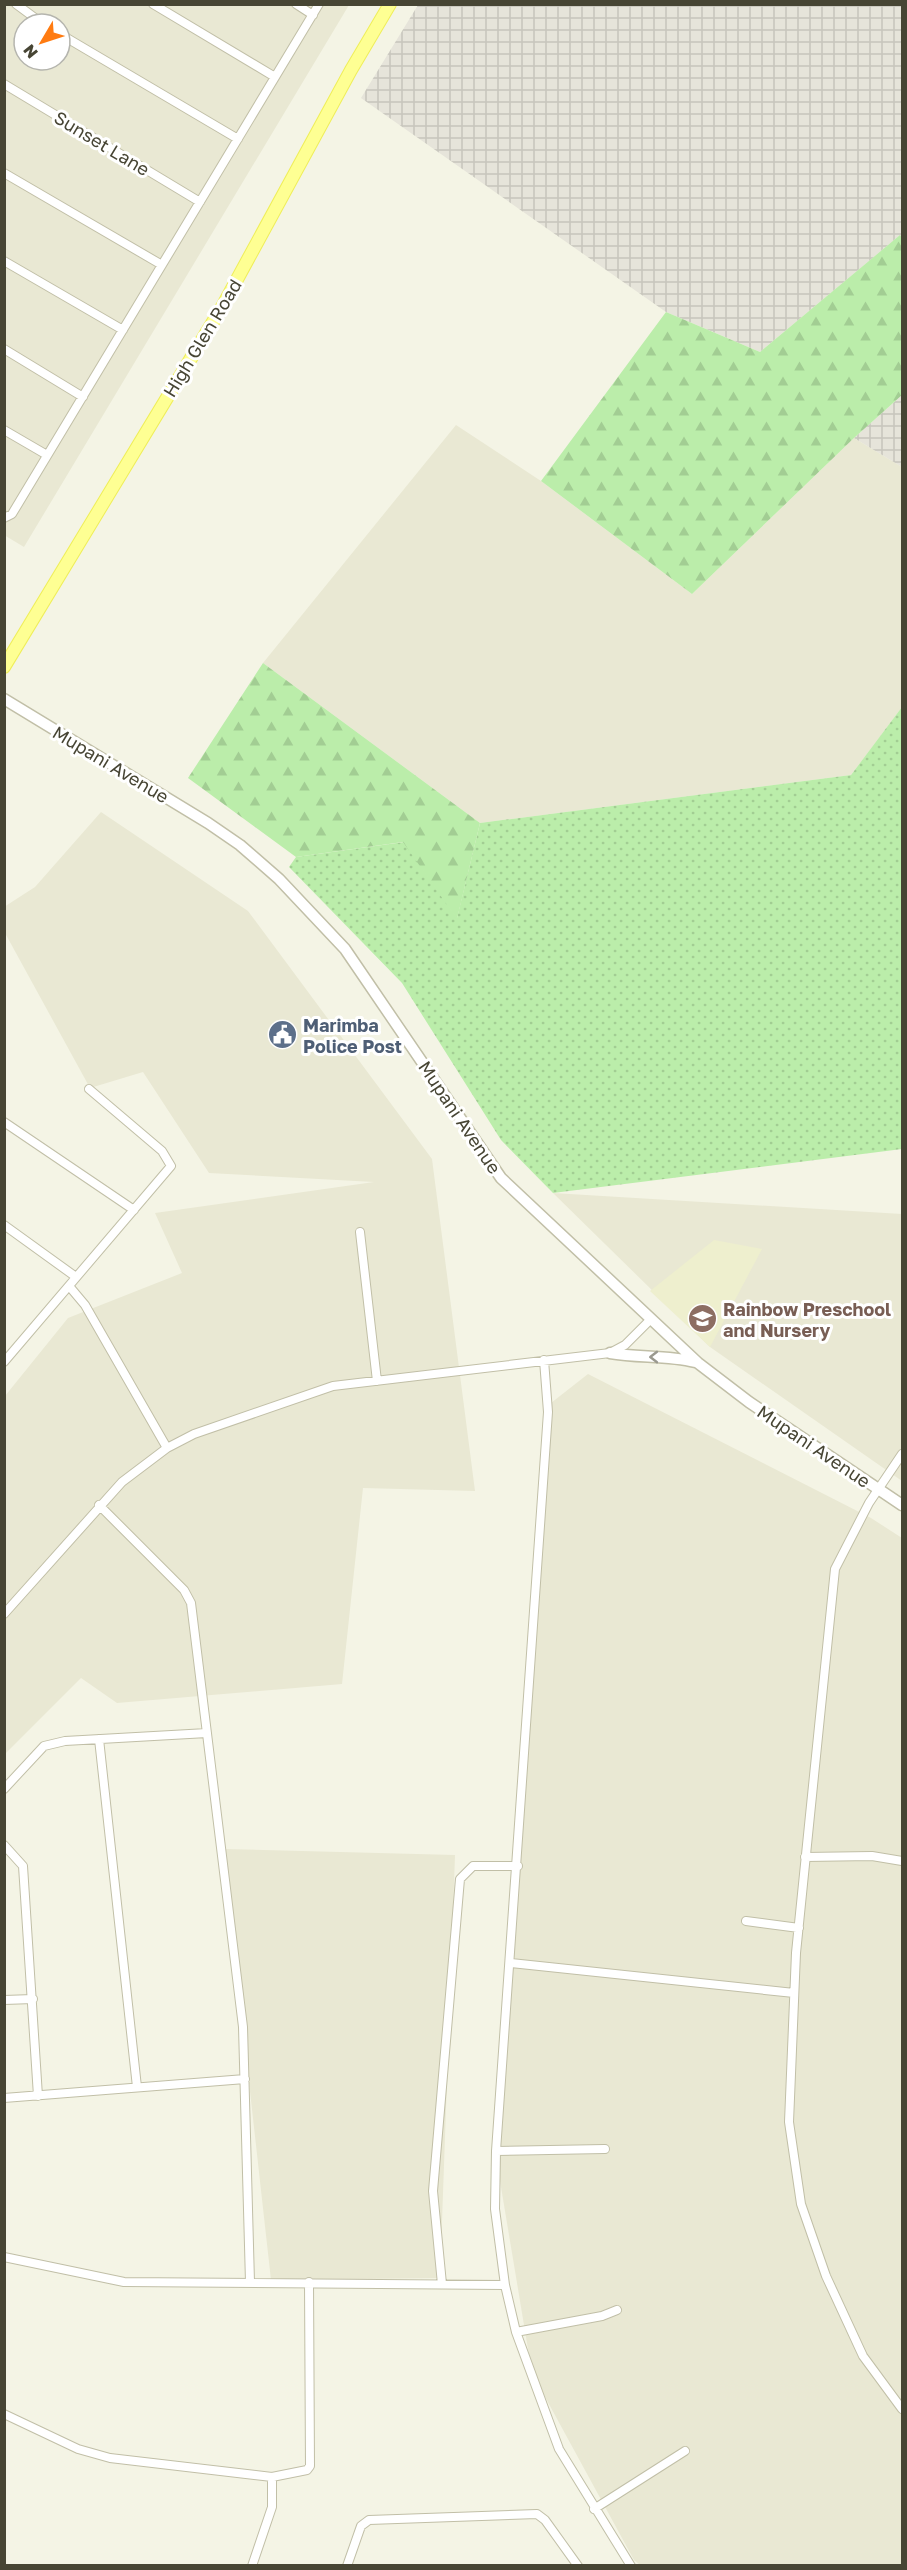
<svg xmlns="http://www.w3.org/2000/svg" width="907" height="2570" font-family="'Golos Text',sans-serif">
	<defs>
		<pattern id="industrial-grid" width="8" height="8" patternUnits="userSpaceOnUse" patternTransform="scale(1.5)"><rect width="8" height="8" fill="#e6e4da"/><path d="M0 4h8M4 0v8" fill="none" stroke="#c7c5bc"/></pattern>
		<pattern id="grass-dots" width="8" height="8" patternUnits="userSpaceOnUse" patternTransform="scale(1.5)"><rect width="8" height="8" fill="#bbedaa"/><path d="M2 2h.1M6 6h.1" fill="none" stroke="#a2cd93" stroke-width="1.8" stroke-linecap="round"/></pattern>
		<pattern id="forest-firs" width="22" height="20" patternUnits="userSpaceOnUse" patternTransform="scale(1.5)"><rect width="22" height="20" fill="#bbedaa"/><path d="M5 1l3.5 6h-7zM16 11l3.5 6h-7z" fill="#a2cd93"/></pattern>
	</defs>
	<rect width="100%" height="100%" fill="#f4f4e5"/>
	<path fill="#e9e8d3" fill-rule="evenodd" d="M 4,5 L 349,5 L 24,547 L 4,535 ZM 24,24 L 60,24 L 60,60 L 24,60 Z
		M 456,425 L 541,481 L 692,594 L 854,438 L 902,467 L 902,707 L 851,775 L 480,823 L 263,663 Z
		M 101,812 L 248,911 L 432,1159 L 475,1491 L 363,1488 L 342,1684 L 117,1703 L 81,1678 L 5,1754 L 5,1396 L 68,1318 L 182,1273 L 155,1213 L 374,1182 L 209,1173 L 143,1072 L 90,1088 L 5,933 L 4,907 L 35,887 Z
		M 553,1193 L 902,1214 L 902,1481 L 710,1347 Z
		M 588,1374 L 871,1518 L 902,1538 L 902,2565 L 640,2565 L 634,2560 L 532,2373 L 497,2163 L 551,1403 Z
		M 223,1849 L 455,1855 L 440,2278 L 271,2280 Z"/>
	<path fill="url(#industrial-grid)" d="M 418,5 L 902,5 L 902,238 L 899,236 L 760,352 L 666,312 L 361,98 Z
		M 902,395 L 902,467 L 854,438 Z"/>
	<path fill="#eeefce" d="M 714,1240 L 762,1249 L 710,1347 L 650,1291 Z"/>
	<path fill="url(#grass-dots)" d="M 902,707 L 902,1149 L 553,1193 L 501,1140 L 402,983 L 289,867 L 296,857 L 404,842 L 457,918 L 480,823 L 851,775 Z"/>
	<path fill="url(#forest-firs)" d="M 900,235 L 902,238 L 902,395 L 854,438 L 692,594 L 541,481 L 666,312 L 760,352 Z
		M 263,663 L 480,823 L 457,919 L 403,842 L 296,857 L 188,778 Z"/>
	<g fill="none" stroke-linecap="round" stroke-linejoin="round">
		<defs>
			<path id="minor" d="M 16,4 L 43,24
				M 153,4 L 275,77
				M 296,4 L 313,15
				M 60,34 L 238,139
				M 4,84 L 200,202
				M 4,173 L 162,265
				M 4,261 L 123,330
				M 4,349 L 83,397
				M 4,430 L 47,455
				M 4,518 L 12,514 L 319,4
				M 4,1122 L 134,1210
				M 4,1225 L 76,1277
				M 360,1232 L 377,1381
				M 69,1286 L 85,1305 L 167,1448
				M 544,1360 L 548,1412 L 496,2151 L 495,2209 L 505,2285 L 516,2332 L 559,2449 L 631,2566
				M 4,1362 L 171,1166 L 162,1151 L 89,1089
				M 902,1454 L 869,1503 L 835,1569 L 796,1953 L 789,2122 L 801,2204 L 826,2276 L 863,2356 L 902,2409
				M 99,1505 L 184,1590 L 191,1603 L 243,2027 L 250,2282
				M 4,1614 L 122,1482 L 167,1448 L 194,1434 L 333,1386 L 610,1353 L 625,1345 L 651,1319
				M 99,1739 L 137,2087
				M 4,1789 L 44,1746 L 65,1741 L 207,1733
				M 4,1845 L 23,1866 L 38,2096
				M 805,1857 L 872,1856 L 902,1861
				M 746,1921 L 799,1928
				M 511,1963 L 794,1993
				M 4,2000 L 33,1999
				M 4,2098 L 245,2079
				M 496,2151 L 605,2149
				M 4,2257 L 124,2282 L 505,2285
				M 442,2284 L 433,2191 L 460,1879 L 473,1866 L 518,1866
				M 516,2332 L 602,2316 L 617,2310
				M 4,2414 L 78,2449 L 110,2458 L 272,2477
				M 594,2509 L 685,2451
				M 252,2566 L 272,2507 L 272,2477 L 307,2470 L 310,2466 L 309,2282
				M 347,2566 L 361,2526 L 369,2520 L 537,2514 L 545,2520 L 578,2566"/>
			<path id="tertiary" d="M 4,699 L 208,823 L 240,845 L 279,879 L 345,949 L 501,1178 L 698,1363 L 749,1402 L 902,1505
				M 610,1353 C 638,1358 667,1355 695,1362"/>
			<path id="primary" d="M 4,667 L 222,307 L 351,70 L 390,4"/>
		</defs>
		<use href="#minor" stroke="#c1bfa7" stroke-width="10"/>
		<use href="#tertiary" stroke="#c1bfa7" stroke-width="13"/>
		<use href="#primary" stroke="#efee59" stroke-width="14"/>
		<use href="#minor" stroke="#fff" stroke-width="8"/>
		<use href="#tertiary" stroke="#fff" stroke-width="10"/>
		<use href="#primary" stroke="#feff93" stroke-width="12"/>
	</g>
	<defs><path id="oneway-chevron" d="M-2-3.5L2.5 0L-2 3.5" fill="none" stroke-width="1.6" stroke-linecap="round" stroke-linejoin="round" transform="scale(1.5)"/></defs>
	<use stroke="#9a998f" href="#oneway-chevron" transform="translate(654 1357) rotate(-180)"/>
	<defs>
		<symbol id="civic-disc" viewBox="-11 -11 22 22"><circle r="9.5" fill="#5c6f8a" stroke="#fff"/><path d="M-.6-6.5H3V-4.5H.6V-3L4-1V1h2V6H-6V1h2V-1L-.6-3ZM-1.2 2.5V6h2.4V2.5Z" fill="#fff"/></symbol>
		<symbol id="school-disc" viewBox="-11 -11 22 22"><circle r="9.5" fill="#8d6e63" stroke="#fff"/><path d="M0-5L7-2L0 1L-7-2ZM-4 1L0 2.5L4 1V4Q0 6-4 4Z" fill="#fff"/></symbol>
	</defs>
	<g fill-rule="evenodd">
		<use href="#civic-disc" x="266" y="1018" width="33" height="33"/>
		<use href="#school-disc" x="686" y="1302" width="33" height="33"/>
	</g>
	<g text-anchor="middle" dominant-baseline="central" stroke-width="6" stroke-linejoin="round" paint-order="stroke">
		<g font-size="18" fill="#474534" stroke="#fff">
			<text transform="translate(102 143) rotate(31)">Sunset Lane</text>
			<text transform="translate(202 338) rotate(-59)">High Glen Road</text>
			<text transform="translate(111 764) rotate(31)">Mupani Avenue</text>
			<text transform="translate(460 1117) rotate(56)">Mupani Avenue</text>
			<text transform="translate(814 1446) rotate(34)">Mupani Avenue</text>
		</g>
		<g font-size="18" font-weight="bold" fill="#4e5e75" stroke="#fff" text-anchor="start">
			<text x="303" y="1025">Marimba<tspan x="303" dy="21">Police Post</tspan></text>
		</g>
		<g font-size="18" font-weight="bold" fill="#785e54" stroke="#fff" text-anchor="start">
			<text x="723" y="1309">Rainbow Preschool<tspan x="723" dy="21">and Nursery</tspan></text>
		</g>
	</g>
	<rect width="907" height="2570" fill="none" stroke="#474534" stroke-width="12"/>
	<g transform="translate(42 42) rotate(231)"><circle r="28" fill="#ffffff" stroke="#b5b5ae" stroke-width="1.5"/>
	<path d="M0-4.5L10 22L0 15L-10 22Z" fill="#ff7b11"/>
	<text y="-9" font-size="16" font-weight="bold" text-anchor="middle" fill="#474534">N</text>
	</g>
</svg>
